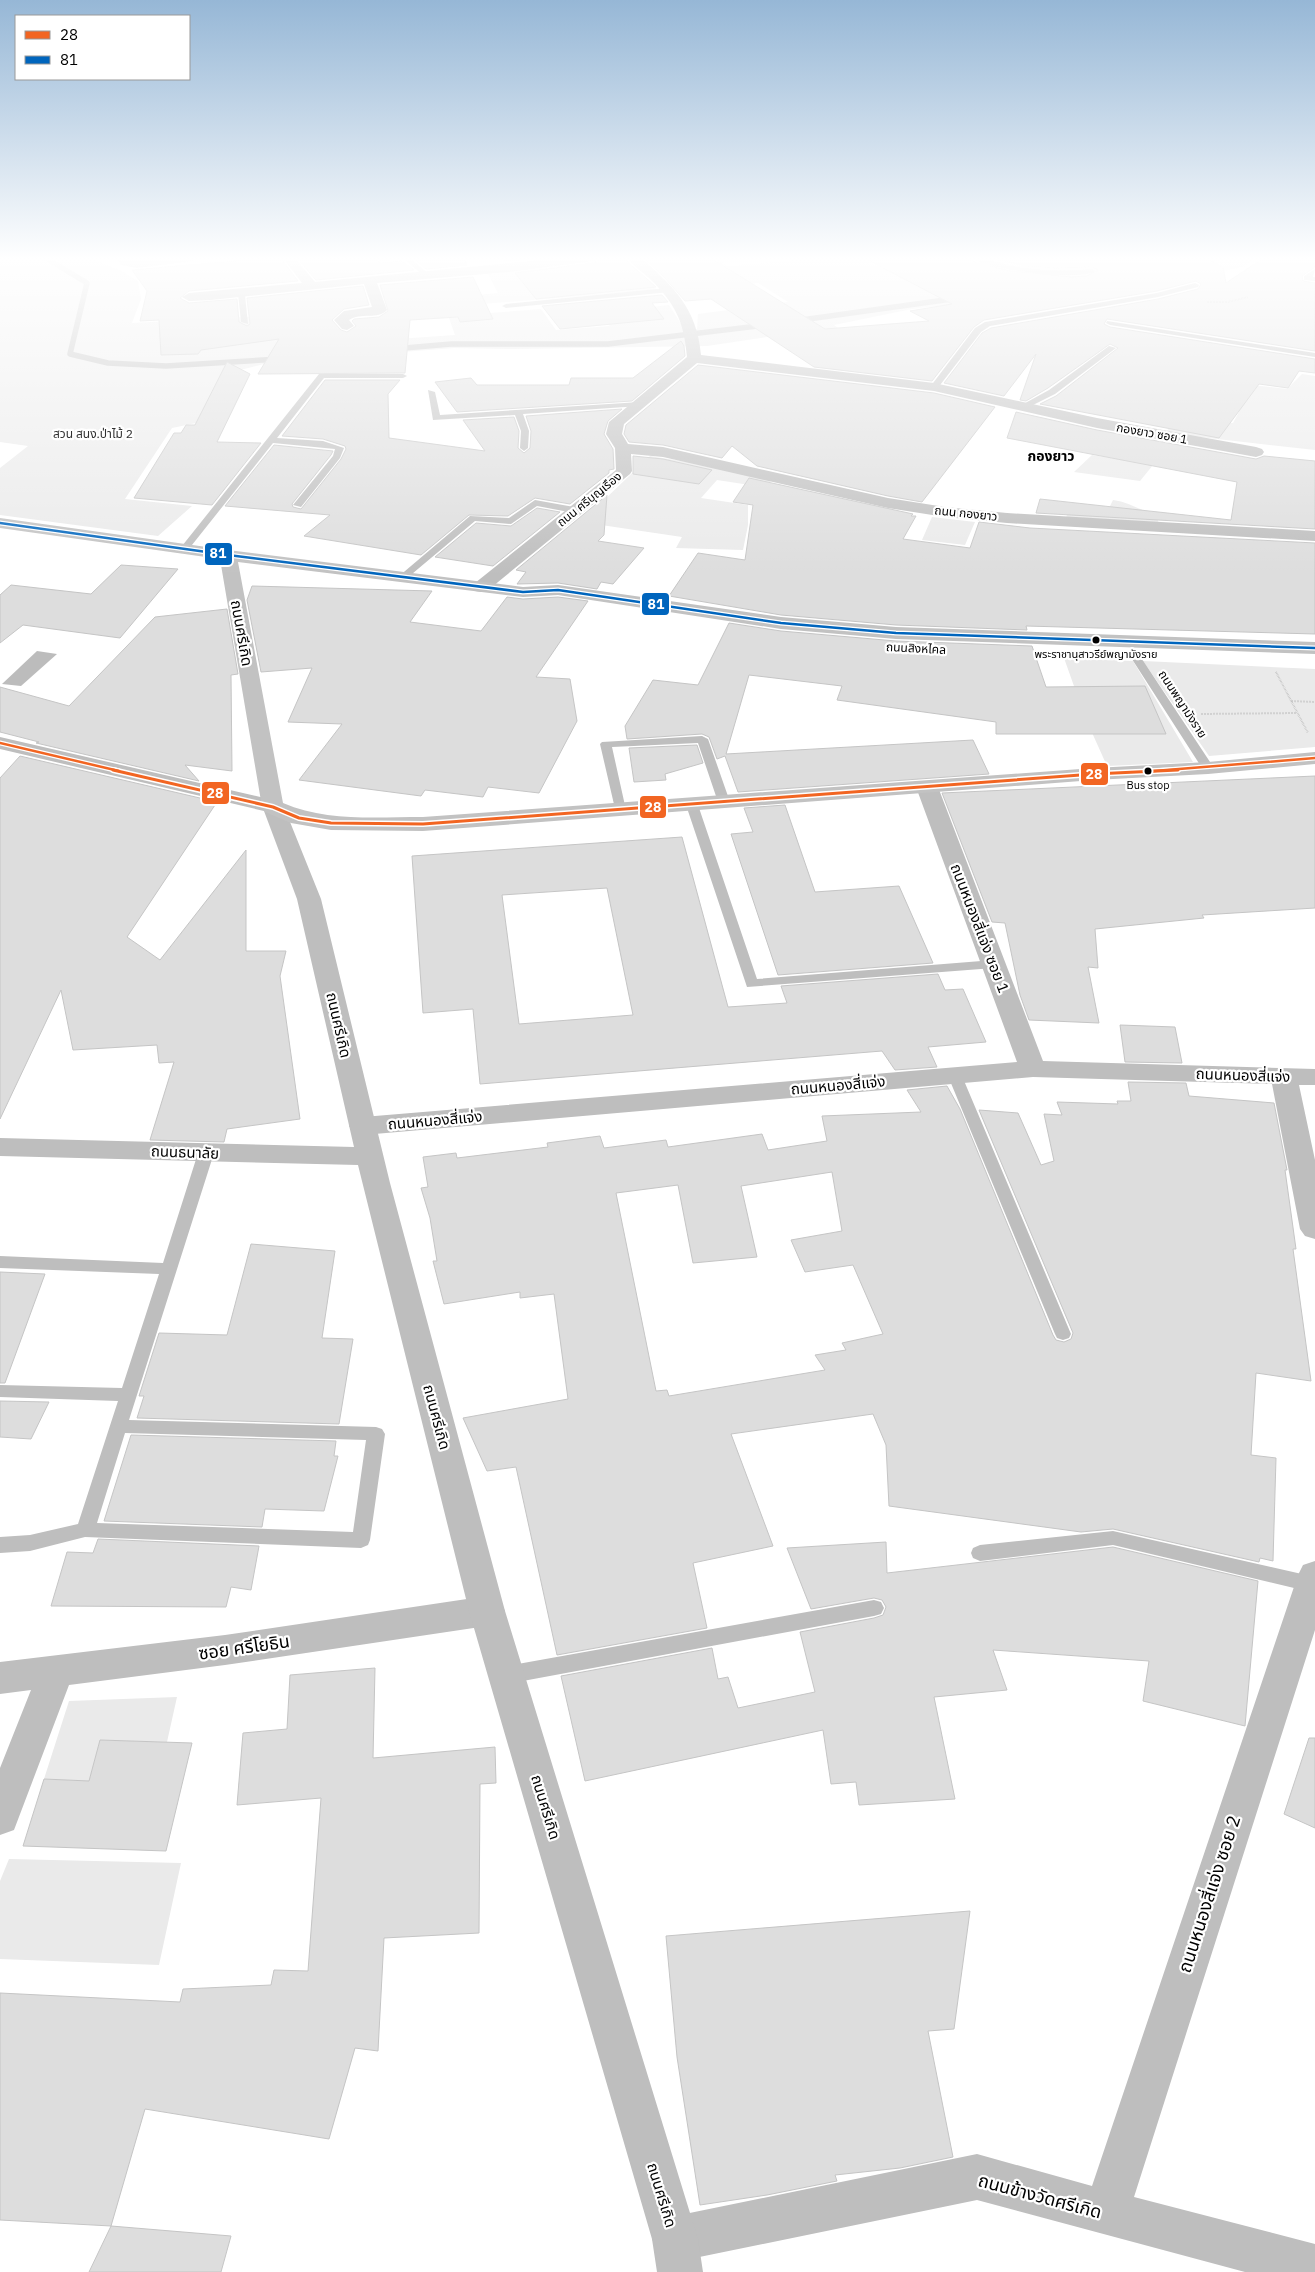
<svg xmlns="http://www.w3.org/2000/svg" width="1315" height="2272" font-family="'IBM Plex Sans','Noto Sans Thai',sans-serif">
	<rect width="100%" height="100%" fill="#fff"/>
	<path fill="#eaeaea" d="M 0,257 L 86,257 L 120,270 L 138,281 L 141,299 L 132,323 L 266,316 L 340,343 L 455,335 L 449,318 L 458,318 L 460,322 L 493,319 L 490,313 L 541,309 L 556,330 L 610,326 L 597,313 L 669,305 L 685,330 L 697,329 L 698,314 L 788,302 L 758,283 L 710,288 L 655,266 L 648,257 L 716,257 L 728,266 L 827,257 L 859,257 L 875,265 L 895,267 L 956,257 L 991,264 L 1016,257 L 1258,257 L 1243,267 L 1203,275 L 912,309 L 834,325 L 857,341 L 787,334 L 707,346 L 511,349 L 454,348 L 272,362 L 236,371 L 196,423 L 172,428 L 125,499 L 192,506 L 158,536 L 0,515 L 0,468 L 28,446 L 0,442 Z
		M 623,259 L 657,290 L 482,304 L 478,295 L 498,293 L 488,274 Z
		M 1302,374 L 1315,376 L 1315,450 L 1165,433 L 1180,416 L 1233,423 L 1239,412 L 1216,407 L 1226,382 L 1287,389 Z
		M 1092,455 L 1153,465 L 1140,481 L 1074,472 Z
		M 650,456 L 706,465 L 771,481 L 763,487 L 717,480 L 701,498 L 748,505 L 748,525 L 743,550 L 676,548 L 682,537 L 581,522 Z
		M 1113,500 C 1129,502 1140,511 1156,514 L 1159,524 L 1066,519 L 1069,504 L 1108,510 Z
		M 932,517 L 975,522 L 965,545 L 922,540 Z
		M 1064,658 L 1133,661 L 1193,762 L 1107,766 L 1085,717 Z
		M 1143,661 L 1315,669 L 1315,747 L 1209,756 Z
		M 177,1697 L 167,1742 L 100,1740 L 89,1781 L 44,1779 L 69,1701 Z
		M 9,1859 L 181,1863 L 159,1965 L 0,1959 L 0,1881 Z"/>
	<path fill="#bcbcbc" d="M 37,651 L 57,654 L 21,686 L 2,684 Z"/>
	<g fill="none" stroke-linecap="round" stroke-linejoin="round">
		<path stroke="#bcbcbc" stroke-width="5.5" d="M 44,257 L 87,283 L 70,354 L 108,363 L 166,366 L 280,359
			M 1195,265 L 1220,257
			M 794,321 L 959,298
			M 393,349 L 451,344 L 608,344 L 766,325"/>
	</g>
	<path fill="#ddd" stroke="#c5c5c5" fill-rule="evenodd" d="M 280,257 L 298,281 L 189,291 L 180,298 L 189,303 L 237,299 L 239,322 L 247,326 L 250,324 L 247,298 L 363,286 L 369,305 L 344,309 L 332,320 L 341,330 L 347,332 L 356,326 L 352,321 L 354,319 L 379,317 L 388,311 L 380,285 L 473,277 L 493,319 L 460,322 L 458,317 L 410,320 L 405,373 L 258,374 L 279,339 L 201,350 L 198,354 L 161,355 L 159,320 L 140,321 L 147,291 L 132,270 Z
		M 296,257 L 379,257 L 376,259 L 380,263 L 402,261 L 414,270 L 316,280 Z
		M 412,257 L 463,257 L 467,265 L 426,269 Z
		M 501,257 L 553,257 L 505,261 Z
		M 602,257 L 625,257 L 630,264 L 656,287 L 536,299 L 515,273 L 594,263 Z
		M 643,257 L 709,257 L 825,329 L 929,321 L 910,311 L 952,304 L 862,257 L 967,257 L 977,263 L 1011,271 L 1071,277 L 1087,276 L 1098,270 L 1092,267 L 1055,268 L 1028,266 L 984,257 L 1201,257 L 1223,267 L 1226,283 L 1265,257 L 1315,257 L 1315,267 L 1302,276 L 1303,281 L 1315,283 L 1315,351 L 1107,319 L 1104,324 L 1110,327 L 1315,359 L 1315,373 L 1299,371 L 1288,388 L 1259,384 L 1219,438 L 1040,404 L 1056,396 L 1118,348 L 1110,344 L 1048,388 L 1026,401 L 1020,400 L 1036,354 L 1004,396 L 944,383 L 982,333 L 991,328 L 1158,299 L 1198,289 L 1201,284 L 1196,281 L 1157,291 L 984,320 L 974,327 L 932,381 L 814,367 L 711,299 L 685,301 L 664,277 Z
		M 662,295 L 668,302 L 652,303 L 664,319 L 560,329 L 542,306 Z
		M 681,341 L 684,346 L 685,356 L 632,401 L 457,412 L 435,382 L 471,378 L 477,385 L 569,385 L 571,378 L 633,378 Z
		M 227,362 L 250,374 L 217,442 L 261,443 L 212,505 L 134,498 L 174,433 L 181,433 L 186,425 L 195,425 Z
		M 698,365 L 934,393 L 995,407 L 922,502 L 888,496 L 757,466 L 732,446 L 722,458 L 663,445 L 629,442 L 624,434 L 626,425 Z
		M 325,380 L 400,380 L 388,394 L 389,438 L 485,451 L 463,420 L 514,417 L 519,431 L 518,448 L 524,453 L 530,448 L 531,431 L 526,416 L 622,409 L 608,421 L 604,434 L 613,449 L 614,469 L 609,470 L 609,473 L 570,504 L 535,498 L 508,516 L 469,515 L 421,555 L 304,536 L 330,515 L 225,506 L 274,445 L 333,451 L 331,455 L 292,504 L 293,507 L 301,509 L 341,459 L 346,449 L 345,446 L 323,439 L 282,436 Z
		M 1016,412 L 1097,430 L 1256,459 L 1264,456 L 1315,461 L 1315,529 L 1036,513 L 1040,499 L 1231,520 L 1237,482 L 1007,438 Z
		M 633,456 L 663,459 L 712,470 L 699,484 L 633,474 Z
		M 749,478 L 913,514 L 911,516 L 916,516 L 903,539 L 970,548 L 979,522 L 1030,528 L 1315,543 L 1315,634 L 1026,626 L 1027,630 L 896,625 L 781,615 L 669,596 L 698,553 L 745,560 L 753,505 L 733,502 Z
		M 607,495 L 604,535 L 598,541 L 644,548 L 613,584 L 601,582 L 597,589 L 558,583 L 517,584 L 526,572 L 516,570 Z
		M 537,508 L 560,512 L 493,566 L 435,557 L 476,523 L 511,526 Z
		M 121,565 L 178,569 L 120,638 L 23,625 L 0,643 L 0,595 L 11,585 L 91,594 Z
		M 252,586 L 432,591 L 410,622 L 481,631 L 507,597 L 523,599 L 558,597 L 588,601 L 536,677 L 570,679 L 577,721 L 539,793 L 488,787 L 483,797 L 425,790 L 421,796 L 299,780 L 342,724 L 288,722 L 312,668 L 261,672 L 247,600 Z
		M 227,609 L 238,674 L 231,675 L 232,771 L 185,765 L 199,781 L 36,743 L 39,742 L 0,732 L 0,687 L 69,706 L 155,617 Z
		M 729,623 L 781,631 L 896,641 L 1032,646 L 1046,687 L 1145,686 L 1166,734 L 996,734 L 996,722 L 837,700 L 842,686 L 749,675 L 726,754 L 973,740 L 989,774 L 738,792 L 725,756 L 717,759 L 709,737 L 702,734 L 627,739 L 625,726 L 653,680 L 698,685 Z
		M 697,745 L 703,763 L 665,774 L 666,780 L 634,782 L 629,748 Z
		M 20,756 L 217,802 L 127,937 L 160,960 L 246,850 L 246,951 L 286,951 L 280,976 L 300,1119 L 227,1129 L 224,1142 L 150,1140 L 174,1062 L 159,1063 L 157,1045 L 73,1050 L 61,990 L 0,1119 L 0,778 Z
		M 1315,776 L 1315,908 L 1202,915 L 1204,918 L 1095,929 L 1098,968 L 1088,967 L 1099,1023 L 1029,1020 L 1020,995 L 1005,923 L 992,922 L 942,793 Z
		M 785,805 L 815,892 L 899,886 L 933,963 L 778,975 L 731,834 L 753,832 L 744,808 Z
		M 682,837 L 728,1007 L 787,1003 L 781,986 L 938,974 L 945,990 L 963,989 L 986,1042 L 928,1047 L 937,1067 L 895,1070 L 882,1051 L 480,1084 L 473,1009 L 423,1013 L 412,856 ZM 607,888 L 633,1015 L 519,1024 L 502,895 Z
		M 1120,1025 L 1175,1027 L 1182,1063 L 1125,1062 Z
		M 1128,1082 L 1186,1083 L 1189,1096 L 1274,1103 L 1287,1170 L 1285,1170 L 1296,1249 L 1293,1249 L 1311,1381 L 1256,1373 L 1251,1455 L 1276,1458 L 1273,1561 L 1260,1558 L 1259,1562 L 1113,1529 L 1081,1532 L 889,1506 L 886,1445 L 873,1414 L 731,1434 L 773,1546 L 693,1563 L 707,1628 L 557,1655 L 516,1467 L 487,1471 L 463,1418 L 568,1399 L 554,1294 L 520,1298 L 520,1292 L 444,1304 L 433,1261 L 437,1261 L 430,1218 L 421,1188 L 428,1187 L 423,1157 L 456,1153 L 457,1158 L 548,1147 L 547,1143 L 600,1136 L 604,1148 L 666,1140 L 668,1147 L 762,1134 L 768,1150 L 827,1141 L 822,1116 L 921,1112 L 907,1090 L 947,1086 L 960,1109 L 1053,1335 L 1056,1340 L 1064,1342 L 1071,1339 L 1073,1333 L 979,1110 L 1018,1113 L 1041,1165 L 1054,1161 L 1044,1114 L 1062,1115 L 1057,1102 L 1118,1104 L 1117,1101 L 1131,1101 ZM 832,1172 L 842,1231 L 791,1240 L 805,1272 L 853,1265 L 883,1334 L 842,1343 L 846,1350 L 815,1355 L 825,1370 L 669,1396 L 667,1390 L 656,1391 L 616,1193 L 678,1185 L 693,1263 L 757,1257 L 741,1186 Z
		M 251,1244 L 335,1251 L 322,1338 L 353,1339 L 339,1424 L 137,1418 L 144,1396 L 139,1396 L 159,1333 L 227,1335 Z
		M 0,1272 L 45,1274 L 5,1383 L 0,1383 Z
		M 0,1401 L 49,1402 L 31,1439 L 0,1437 Z
		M 131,1435 L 336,1441 L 334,1456 L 338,1456 L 324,1511 L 265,1509 L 262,1527 L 104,1521 Z
		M 98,1539 L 259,1546 L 251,1590 L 231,1587 L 226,1607 L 51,1606 L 67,1552 L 93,1553 Z
		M 886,1542 L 887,1573 L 1113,1547 L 1258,1581 L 1245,1726 L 1143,1701 L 1149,1661 L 993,1650 L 1007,1690 L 934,1697 L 955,1799 L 859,1805 L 856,1782 L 831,1784 L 823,1730 L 585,1781 L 561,1676 L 712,1648 L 718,1679 L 728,1677 L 738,1708 L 815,1692 L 800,1632 L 874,1618 L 883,1615 L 886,1607 L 882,1600 L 874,1598 L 811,1609 L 787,1548 Z
		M 375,1668 L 373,1758 L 495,1747 L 496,1783 L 480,1784 L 479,1933 L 384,1938 L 378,2051 L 355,2048 L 329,2139 L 145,2109 L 111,2226 L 0,2220 L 0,1993 L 180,2002 L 183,1989 L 271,1985 L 274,1970 L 308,1971 L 321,1798 L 237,1805 L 243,1733 L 287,1729 L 290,1675 Z
		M 1309,1738 L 1315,1738 L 1315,1828 L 1284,1814 Z
		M 100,1740 L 192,1743 L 166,1851 L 23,1846 L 44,1779 L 89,1781 Z
		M 970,1911 L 954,2029 L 928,2031 L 953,2157 L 900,2168 L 835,2175 L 837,2181 L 767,2195 L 700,2205 L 677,2057 L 666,1936 Z
		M 111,2226 L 231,2236 L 221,2272 L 89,2272 Z"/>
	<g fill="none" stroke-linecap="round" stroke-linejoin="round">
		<path stroke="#b8b8b8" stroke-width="2" stroke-dasharray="0.5 1" stroke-linecap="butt" d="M 1207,302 L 1228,302 L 1248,297
			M 1276,672 L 1308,733
			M 1291,701 L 1315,702
			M 1201,714 L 1297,713"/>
		<path fill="#bebebe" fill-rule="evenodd" d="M 409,257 L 430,275 L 430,277 L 426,277 L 403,259 L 381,261 L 378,259 L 383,257 Z
			M 969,257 C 986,257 1002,264 1018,267 C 1043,271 1067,271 1092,269 L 1096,271 C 1079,282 983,269 969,257 Z
			M 1315,269 L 1313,277 L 1315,277 L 1315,281 L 1304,280 L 1304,276 Z
			M 1195,283 L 1199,285 L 1198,287 L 1158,297 L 990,326 L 981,332 L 937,389 L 930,387 L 975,328 L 985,322 L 1157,293 Z
			M 667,288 L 670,288 L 670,292 L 506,308 L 502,306 L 506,304 Z
			M 238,293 L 245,295 L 248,324 L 241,322 Z
			M 1107,321 L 1315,353 L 1315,357 L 1110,325 L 1106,323 Z
			M 1109,346 L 1116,348 L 1055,394 L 1025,409 L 1018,407 L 1049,390 Z
			M 319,374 L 403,374 L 407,376 L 403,378 L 324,378 L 277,438 L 323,441 L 344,448 L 340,458 L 301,507 L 293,505 L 333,456 L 335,449 L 273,443 L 188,550 L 182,550 L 182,546 Z
			M 428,390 L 435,392 L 440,415 L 640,402 L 644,404 L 640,406 L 523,414 L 529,431 L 528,448 L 524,451 L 520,448 L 521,431 L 515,415 L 433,420 Z
			M 535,500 L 574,507 L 579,510 L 574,513 L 537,506 L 511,524 L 475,521 L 406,579 L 403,580 L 398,577 L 470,516 L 509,518 Z
			M 1135,653 L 1140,656 L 1214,768 L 1212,770 L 1204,770 L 1202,768 L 1130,656 Z
			M 702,736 L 708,739 L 730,802 L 728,805 L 720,805 L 718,802 L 698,743 L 612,747 L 626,810 L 624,813 L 616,813 L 600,744 L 602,742 Z
			M 692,801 L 698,805 L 757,979 L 994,960 L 1001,964 L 994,968 L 747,987 L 686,805 Z
			M 955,1072 L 962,1076 L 1071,1334 L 1069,1338 L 1063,1340 L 1057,1338 L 1055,1334 L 948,1076 Z
			M 206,1148 L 211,1150 L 214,1153 L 129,1420 L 376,1427 L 382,1429 L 385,1434 L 370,1540 L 368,1545 L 361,1548 L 85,1537 L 30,1551 L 0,1553 L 0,1537 L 30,1535 L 78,1524 L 118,1401 L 0,1397 L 0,1385 L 122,1388 L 159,1274 L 0,1268 L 0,1256 L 163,1263 L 198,1153 L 201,1150 ZM 125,1433 L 366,1440 L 353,1532 L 97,1523 Z
			M 1113,1531 L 1315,1577 L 1315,1593 L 1113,1545 L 980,1561 L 973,1558 L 971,1553 L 973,1548 L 980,1545 Z
			M 874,1600 L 881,1602 L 884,1608 L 881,1614 L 874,1616 L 506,1684 L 499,1681 L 496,1675 L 499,1669 L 506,1666 Z"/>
		<path fill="#bebebe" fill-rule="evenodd" d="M 117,257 L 129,257 L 130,259 L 199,257 L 193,261 L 137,268 L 121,265 Z
			M 282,257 L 294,257 L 315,282 L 570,257 L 600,257 L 594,261 L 509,272 L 377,283 L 387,310 C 378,320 360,312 349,320 L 354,326 L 347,330 L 342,329 L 334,320 L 344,311 L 372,307 L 364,284 L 211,300 L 189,301 L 182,297 L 189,293 L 302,283 Z
			M 627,257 L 640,257 C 673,286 697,308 701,355 L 934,383 L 1097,418 L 1256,447 L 1262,449 L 1264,452 L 1262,455 L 1256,457 L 1097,428 L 934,391 L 697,363 L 624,424 L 622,434 L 628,444 L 663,447 L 888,498 L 945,507 L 1007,513 L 1315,531 L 1315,541 L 1007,523 L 945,517 L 888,508 L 663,457 L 631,454 L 632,471 L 630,474 L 487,591 L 481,592 L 475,591 L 472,587 L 475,583 L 616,470 L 615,448 L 606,434 L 609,422 L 687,357 C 684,321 675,303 649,278 C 642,272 632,265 627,257 Z
			M 927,781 L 935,782 L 938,787 L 1043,1061 L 1315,1069 L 1315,1085 L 1299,1085 L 1315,1160 L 1315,1239 L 1305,1236 L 1300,1229 L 1272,1084 L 1033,1077 L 363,1135 L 353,1132 L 349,1126 L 353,1120 L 363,1117 L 1017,1062 L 916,787 L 919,782 Z
			M 1315,1561 L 1315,1630 L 1134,2197 L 1315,2244 L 1315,2272 L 1245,2272 L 977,2200 L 675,2262 L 659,2255 L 652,2239 L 659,2223 L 675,2216 L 977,2154 L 1092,2186 L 1298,1575 L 1303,1565 Z
			M 487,1596 L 500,1601 L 505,1611 L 500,1621 L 487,1626 L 225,1665 L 69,1685 L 14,1830 L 0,1835 L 0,1768 L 31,1690 L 0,1694 L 0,1662 L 225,1635 Z"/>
		<path fill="#bebebe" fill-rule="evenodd" d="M 0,737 L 273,800 L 281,802 L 284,807 L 321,899 L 390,1183 L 505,1611 L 698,2239 L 703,2272 L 657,2272 L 652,2239 L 469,1611 L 358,1165 L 0,1156 L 0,1138 L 354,1147 L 297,899 L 264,811 L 0,749 Z"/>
		<path fill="#c2c2c2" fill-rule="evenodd" d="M 0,518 L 228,550 L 523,587 L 558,585 L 781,617 L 896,627 L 1315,642 L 1315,654 L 896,639 L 781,629 L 558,595 L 523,597 L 238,562 L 283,803 C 327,822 376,817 423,817 L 1094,768 L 1208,762 L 1315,752 L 1315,764 L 1208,774 L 1094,780 L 423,831 L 331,830 L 291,823 L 265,812 L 262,807 L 220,559 L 0,528 Z"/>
		<defs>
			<path id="bus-1-far1" d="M 0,743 L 119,771
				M 1154,771 L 1315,758"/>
			<path id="bus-1" d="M 113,770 L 273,807 L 299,818 L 331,823 L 423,824 L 1094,774 L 1178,770"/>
			<path id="bus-2" d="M 0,523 L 228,555 L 523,592 L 558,590 L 781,623 L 896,633 L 1315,648"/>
		</defs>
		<use href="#bus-1-far1" stroke="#fff" stroke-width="5"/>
		<use href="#bus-1" stroke="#fff" stroke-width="6"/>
		<use href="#bus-2" stroke="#fff" stroke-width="5"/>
		<use href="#bus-1-far1" stroke="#f26522" stroke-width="2.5"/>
		<use href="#bus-1" stroke="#f26522" stroke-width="3"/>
		<use href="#bus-2" stroke="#0065bd" stroke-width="2.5"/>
	</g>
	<linearGradient id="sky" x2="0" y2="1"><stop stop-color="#96b7d6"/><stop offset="0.45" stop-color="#fff"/><stop offset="1" stop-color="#fff" stop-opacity="0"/></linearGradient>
	<rect width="1315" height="575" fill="url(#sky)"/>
	<g fill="#000" stroke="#fff" stroke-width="2">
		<circle cx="1096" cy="640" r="4.5"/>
		<circle cx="1148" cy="771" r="4.5"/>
	</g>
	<g text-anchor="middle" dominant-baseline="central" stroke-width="4.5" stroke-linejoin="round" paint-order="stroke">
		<g font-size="11" fill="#000" stroke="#fff">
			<text x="1096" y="654">พระราชานุสาวรีย์พญามังราย</text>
			<text x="1148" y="785">Bus stop</text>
		</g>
		<g font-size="12" fill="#303030" stroke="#fff">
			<text x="93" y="433">สวน สนง.ป่าไม้ 2</text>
		</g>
		<g font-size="12" fill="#000" stroke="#fff">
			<text transform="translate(1152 433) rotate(10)">กองยาว ซอย 1</text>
			<text transform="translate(589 499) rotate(-39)">ถนน ศรีบุญเรือง</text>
			<text transform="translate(966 513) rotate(6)">ถนน กองยาว</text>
			<text transform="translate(916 648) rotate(3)">ถนนสิงหไคล</text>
			<text transform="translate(1183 704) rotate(57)">ถนนพญามังราย</text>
		</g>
		<g font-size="14" font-weight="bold" fill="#000" stroke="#fff">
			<text x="1051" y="456">กองยาว</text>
		</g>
		<g font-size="15" fill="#000" stroke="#fff">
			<text transform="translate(242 633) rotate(80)">ถนนศรีเกิด</text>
			<text transform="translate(980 928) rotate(69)">ถนนหนองสี่แจ่ง ซอย 1</text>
			<text transform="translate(339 1025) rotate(77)">ถนนศรีเกิด</text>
			<text transform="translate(1243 1075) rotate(2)">ถนนหนองสี่แจ่ง</text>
			<text transform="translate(838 1085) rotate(-5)">ถนนหนองสี่แจ่ง</text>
			<text transform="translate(435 1120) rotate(-5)">ถนนหนองสี่แจ่ง</text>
			<text transform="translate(185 1152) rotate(2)">ถนนธนาลัย</text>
			<text transform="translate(437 1417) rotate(75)">ถนนศรีเกิด</text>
			<text transform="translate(546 1807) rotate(73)">ถนนศรีเกิด</text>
			<text transform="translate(662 2195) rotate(73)">ถนนศรีเกิด</text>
		</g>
		<g font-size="18" fill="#000" stroke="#fff">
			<text transform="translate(244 1647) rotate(-8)">ซอย ศรีโยธิน</text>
			<text transform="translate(1209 1894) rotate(-72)">ถนนหนองสี่แจ่ง ซอย 2</text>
			<text transform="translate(1040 2196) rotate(15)">ถนนข้างวัดศรีเกิด</text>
		</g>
	</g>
	<g stroke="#fff" stroke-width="2">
		<rect x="204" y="542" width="29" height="24" rx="5" fill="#0065bd"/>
		<rect x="641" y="592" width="29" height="24" rx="5" fill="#0065bd"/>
		<rect x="1080" y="762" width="29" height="24" rx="5" fill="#f26522"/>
		<rect x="201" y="781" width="29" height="24" rx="5" fill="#f26522"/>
		<rect x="639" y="795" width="28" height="24" rx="5" fill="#f26522"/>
	</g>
	<g font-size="14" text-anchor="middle" font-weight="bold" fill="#fff">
		<text x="218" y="558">81</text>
		<text x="656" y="609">81</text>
		<text x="1094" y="779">28</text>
		<text x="215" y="798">28</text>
		<text x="653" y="812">28</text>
	</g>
	<rect x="15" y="15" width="175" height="65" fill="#ffffff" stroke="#999999"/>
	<rect x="25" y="31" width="25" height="8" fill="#f26522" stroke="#999999"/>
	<text x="60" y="40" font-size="15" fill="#000000">28</text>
	<rect x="25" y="56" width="25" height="8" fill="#0065bd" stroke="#999999"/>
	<text x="60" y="65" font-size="15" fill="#000000">81</text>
</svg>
